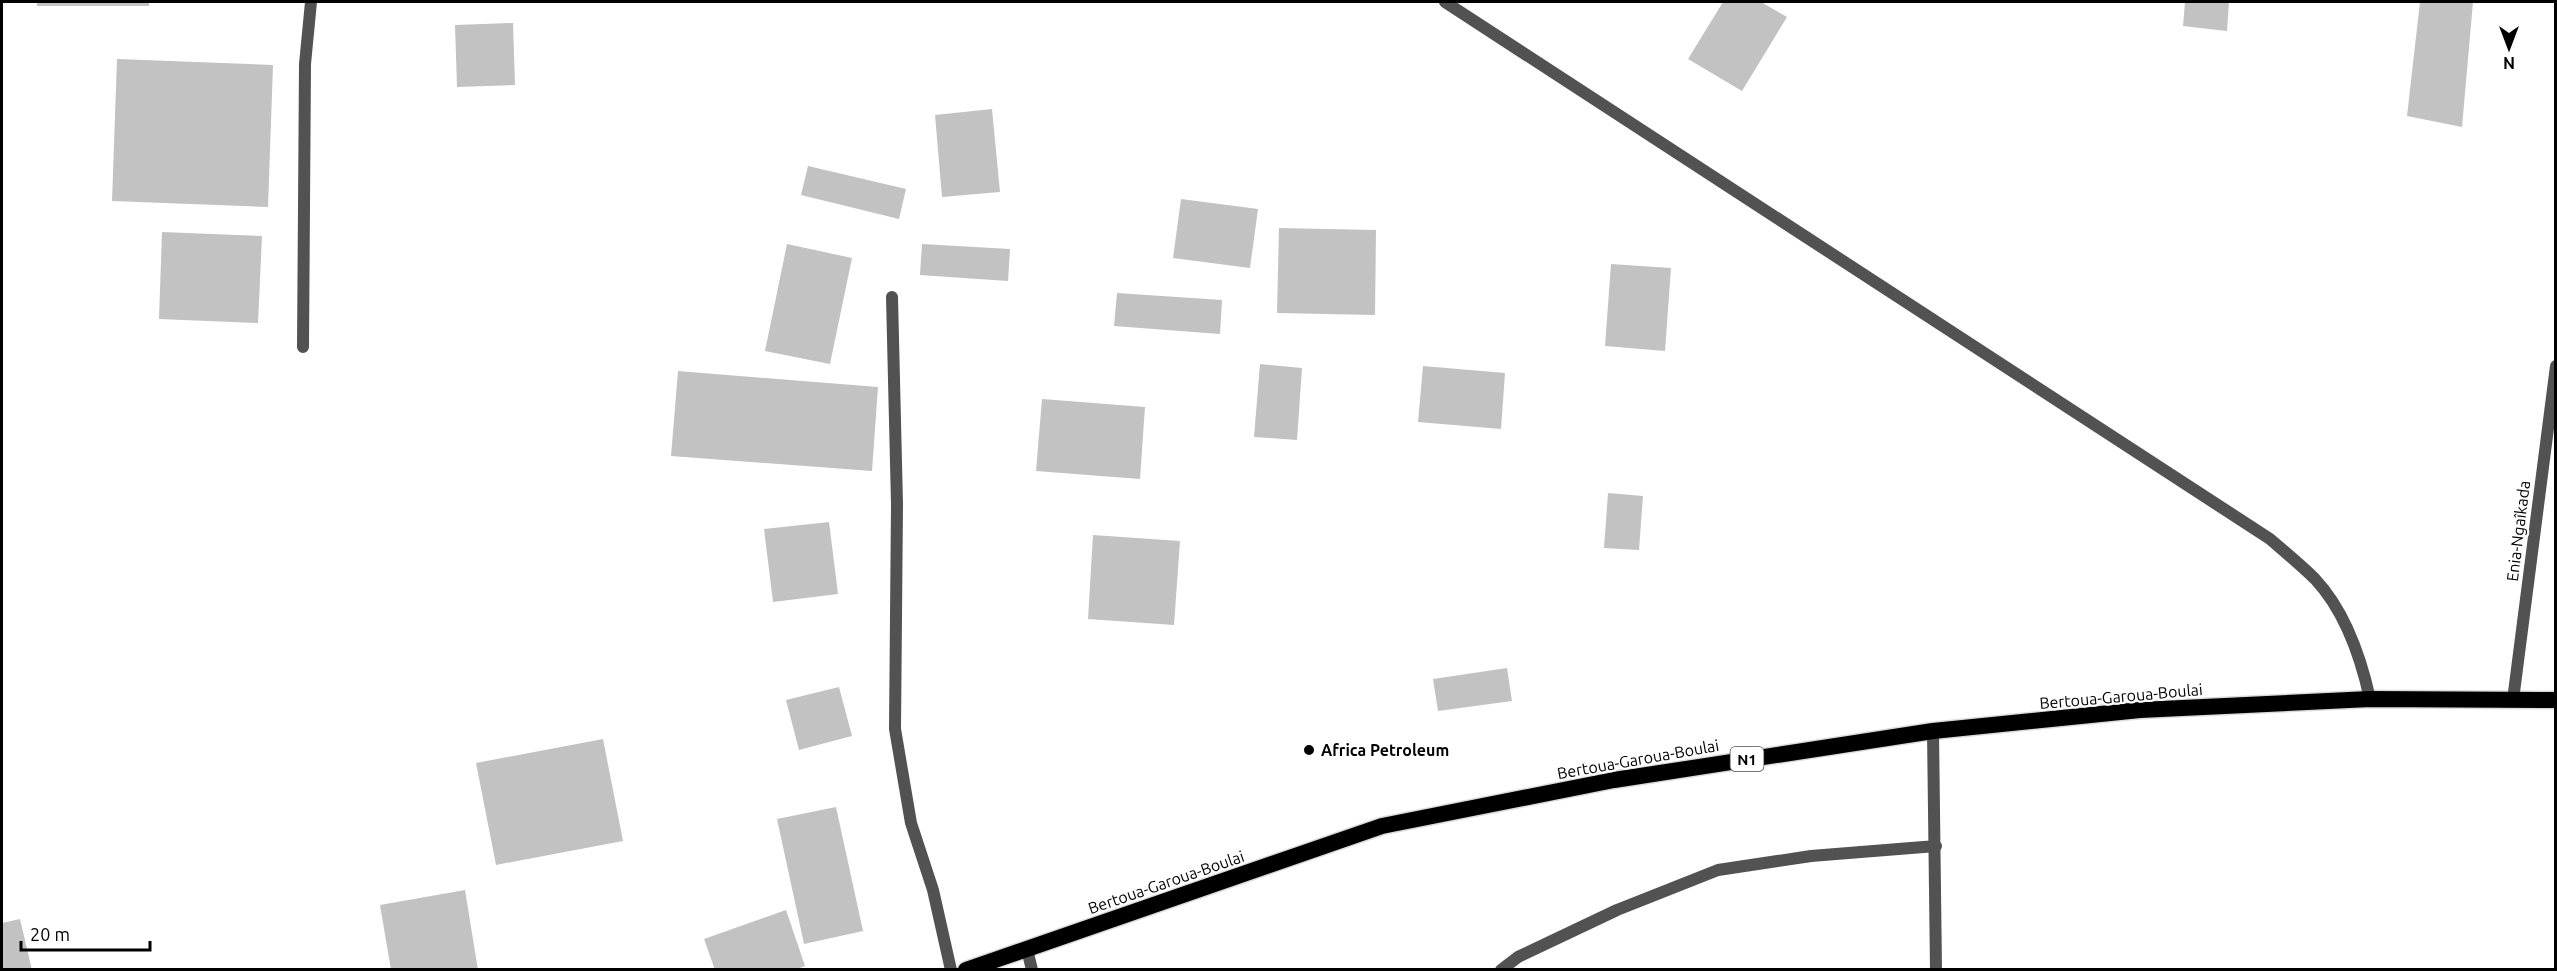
<svg xmlns="http://www.w3.org/2000/svg" width="2557" height="971" font-family="Ubuntu,sans-serif">
	<rect width="100%" height="100%" fill="#fff"/>
	<path fill="#c2c2c2" d="M 37,2 L 149,2 L 149,6 L 37,6 Z
		M 1723,2 L 1761,2 L 1787,17 L 1742,91 L 1688,59 Z
		M 2185,2 L 2229,2 L 2227,31 L 2183,26 Z
		M 2420,2 L 2473,2 L 2462,127 L 2407,116 Z
		M 513,23 L 515,85 L 457,87 L 455,25 Z
		M 117,59 L 273,65 L 268,207 L 112,201 Z
		M 992,109 L 1000,192 L 942,197 L 935,115 Z
		M 808,166 L 906,189 L 899,219 L 801,195 Z
		M 1181,199 L 1258,209 L 1250,268 L 1173,258 Z
		M 1279,228 L 1376,230 L 1375,315 L 1277,313 Z
		M 162,232 L 262,236 L 258,323 L 159,319 Z
		M 787,244 L 852,258 L 830,364 L 765,351 Z
		M 922,244 L 1010,249 L 1008,281 L 920,275 Z
		M 1611,264 L 1671,268 L 1665,351 L 1605,346 Z
		M 1117,293 L 1222,300 L 1220,334 L 1114,326 Z
		M 1260,364 L 1302,368 L 1297,440 L 1254,437 Z
		M 1423,366 L 1505,373 L 1501,429 L 1418,422 Z
		M 678,371 L 878,387 L 872,471 L 671,456 Z
		M 1042,399 L 1145,407 L 1140,479 L 1036,471 Z
		M 1608,493 L 1643,496 L 1639,550 L 1604,548 Z
		M 829,522 L 838,594 L 773,602 L 764,529 Z
		M 1093,535 L 1180,541 L 1174,625 L 1088,619 Z
		M 1507,668 L 1512,701 L 1438,711 L 1433,679 Z
		M 839,687 L 852,736 L 799,750 L 786,700 Z
		M 603,739 L 623,841 L 496,865 L 476,763 Z
		M 836,807 L 863,931 L 804,944 L 777,819 Z
		M 465,890 L 478,970 L 391,970 L 380,905 Z
		M 786,910 L 805,966 L 794,970 L 715,970 L 704,939 Z
		M 20,919 L 32,970 L 2,970 L 2,923 Z"/>
	<g fill="none" stroke-linecap="round" stroke-linejoin="round">
		<defs>
			<path id="trunk" d="M 966,970 L 1382,826 L 1614,780 L 1933,731 L 2140,710 L 2370,699 L 2556,700"/>
		</defs>
		<use href="#trunk" stroke="#dbdbdb" stroke-width="19"/>
		<path stroke="#525252" stroke-width="12" d="M 892,297 L 897,504 L 895,729 L 911,823 L 933,890 L 951,970
			M 303,347 L 305,64 L 311,2
			M 2513,700 L 2556,366
			M 1933,731 L 1936,970
			M 1027,949 L 1032,970
			M 1501,970 L 1518,957 L 1617,910 L 1718,870 L 1811,856 L 1936,846"/>
		<path stroke="#525252" stroke-width="12" d="M 1445,2 L 2270,539 C 2285,552 2301,565 2315,579 C 2345,611 2361,658 2370,699"/>
		<use href="#trunk" stroke="#000" stroke-width="16"/>
	</g>
	<circle fill="#000" stroke="#fff" stroke-width="2" cx="1309" cy="750" r="6"/>
	<g text-anchor="middle" dominant-baseline="central" stroke-width="4.5" stroke-linejoin="round" paint-order="stroke">
		<rect fill="#fff" stroke="#4c4c4c" stroke-width="1.5" x="1730.5" y="747" width="33" height="24" rx="4.5"/>
		<g font-size="15" font-weight="bold" fill="#000">
			<text x="1747" y="759">N1</text>
		</g>
		<g font-size="16" fill="#000" stroke="#fff">
			<text transform="translate(2518 531) rotate(-83)">Enia-Ngaîkada</text>
			<text transform="translate(2121 696) rotate(-5)">Bertoua-Garoua-Boulai</text>
			<text transform="translate(1638 759) rotate(-10)">Bertoua-Garoua-Boulai</text>
			<text transform="translate(1166 882) rotate(-19)">Bertoua-Garoua-Boulai</text>
		</g>
		<g font-size="16" font-weight="bold" fill="#000" stroke="#fff" text-anchor="start">
			<text x="1321" y="750">Africa Petroleum</text>
		</g>
	</g>
	<rect width="2557" height="971" fill="none" stroke="#000000" stroke-width="6"/>
	<g transform="translate(2509 48) rotate(180)" stroke="#ffffff" stroke-width="4.5" paint-order="stroke">
	<path d="M0-4.5L10 22L0 15L-10 22Z" fill="#000000"/>
	<text y="-9" font-size="16" font-weight="bold" text-anchor="middle" fill="#000000">N</text>
	</g>
	<path d="M21 941v9h129v-9" fill="none" stroke="#000000" stroke-width="3"/>
	<text x="30" y="941" font-size="18" fill="#000000" stroke="#ffffff" stroke-width="4.5" paint-order="stroke">20 m</text>
</svg>
